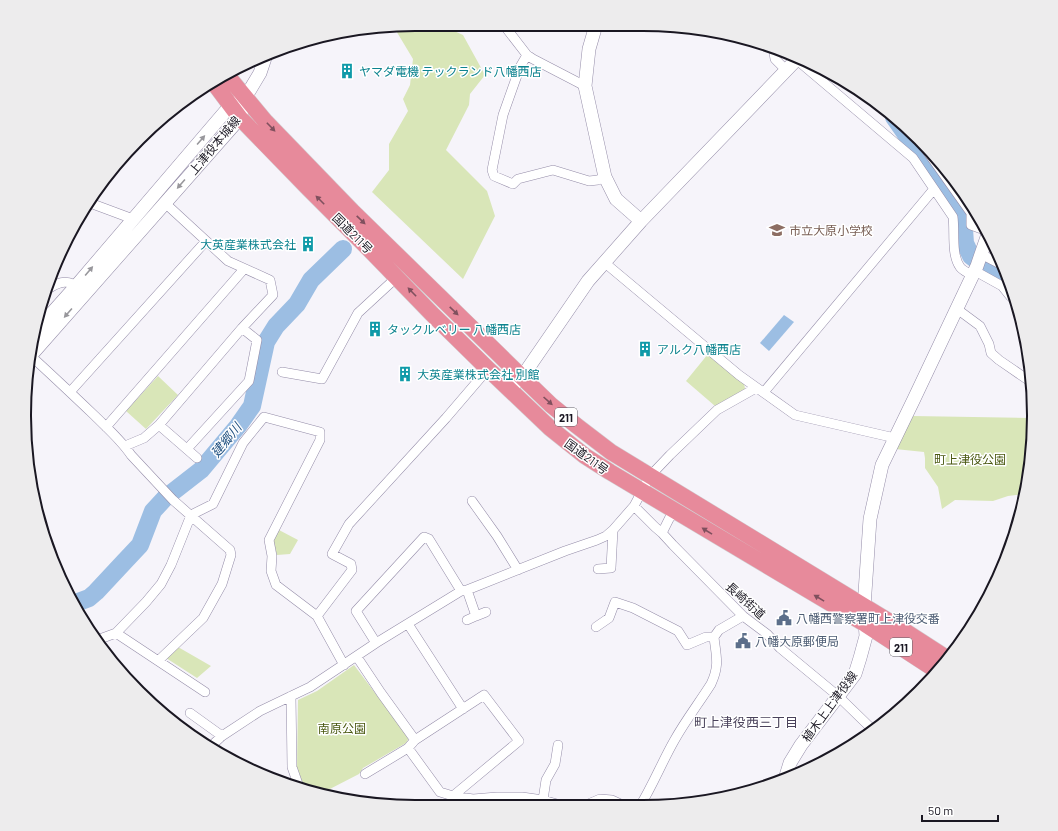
<svg xmlns="http://www.w3.org/2000/svg" width="1058" height="831" font-family="Barlow,'Noto Sans JP',sans-serif">
	<rect width="100%" height="100%" fill="#f6f4fa"/>
	<path fill="#d9e6b8" d="M 416,24 L 439,24 L 463,35 L 485,75 L 470,94 L 469,105 L 446,150 L 487,191 L 495,216 L 463,279 L 372,192 L 389,170 L 389,144 L 408,111 L 403,99 L 410,85 L 413,59 L 395,29 L 395,27 Z
		M 708,354 L 744,383 L 745,389 L 715,406 L 686,381 Z
		M 158,376 L 178,395 L 146,429 L 126,411 Z
		M 913,416 L 1029,418 L 1024,494 L 1008,496 L 993,501 L 955,500 L 942,509 L 938,487 L 925,468 L 925,458 L 924,452 L 895,449 Z
		M 279,530 L 298,540 L 290,554 L 277,555 L 273,541 Z
		M 178,647 L 211,666 L 197,678 L 166,658 Z
		M 354,665 L 409,738 L 406,743 L 363,768 L 359,774 L 326,791 L 315,792 L 305,789 L 297,768 L 298,700 L 317,691 Z"/>
	<path fill="#9cbee3" d="M 784,315 L 794,322 L 769,351 L 760,343 Z"/>
	<g fill="none" stroke-linecap="round" stroke-linejoin="round">
		<path stroke="#9cbee3" stroke-width="18" d="M 894,117 L 963,216 L 965,243 L 971,256 L 986,267 L 1008,277
			M 73,604 L 89,598 L 96,592 L 124,562 L 140,545 L 153,511 L 165,498 L 201,470 L 238,426 L 252,406 L 266,342 L 276,326 L 297,304 L 311,280 L 343,249"/>
		<defs>
			<path id="street" d="M 503,24 L 527,55 L 533,59 L 585,86
				M 773,47 L 775,59 L 786,70
				M 527,55 L 520,67 L 503,115 L 492,170 L 494,176 L 513,184 L 518,179 L 553,170 L 589,181 L 598,180 L 605,177
				M 797,60 L 913,158 L 953,217 C 955,232 951,254 960,267 C 963,271 969,273 973,276
				M 920,141 L 971,213 L 971,225 L 987,231
				M 90,203 L 133,219
				M 981,254 L 1002,265
				M 605,263 L 739,375 L 795,415 L 895,438
				M 975,271 L 1002,286 L 1010,296 L 1016,301
				M 48,289 C 60,281 69,279 81,289
				M 957,309 L 980,326 L 989,344 L 991,353 L 999,360 L 1031,382
				M 32,357 C 53,376 74,396 95,416 C 107,428 121,440 131,455 L 173,500 L 230,550 L 231,555 L 222,584 L 203,618 L 159,660
				M 282,372 L 322,379 L 358,313 L 397,277
				M 70,392 L 206,241
				M 764,392 L 934,189
				M 159,425 L 197,458
				M 106,427 L 244,269
				M 125,446 L 144,438 L 159,425 L 242,328 L 273,295 L 270,280 L 228,261 L 165,203
				M 187,449 L 249,381 L 257,340 L 242,328
				M 472,501 L 497,536 L 518,570
				M 634,506 L 655,527 L 662,533
				M 675,511 L 669,519 L 662,533 L 673,545 L 743,616 L 767,634 L 780,648 L 838,696 L 873,730
				M 598,569 L 611,568 L 613,530
				M 467,590 L 476,616 L 486,612
				M 317,616 L 352,570 L 351,564 L 332,554 L 349,524 L 446,418 L 488,369
				M 467,620 L 476,616
				M 408,624 L 463,709
				M 596,627 L 609,618 L 615,602 L 633,608 L 678,631 L 687,645 L 706,637 L 714,637
				M 97,640 L 116,633
				M 376,643 L 356,611 L 424,537 L 429,539 L 461,591
				M 357,657 L 381,693 L 415,740
				M 205,692 L 116,633 L 146,602 L 161,584 L 171,565 L 191,515 L 213,504 L 243,443 L 264,417 L 320,432 L 320,440 L 269,540 L 272,556 L 271,571 L 276,585 L 317,616 L 344,665
				M 291,696 L 292,767 L 299,787
				M 190,713 L 222,736
				M 210,747 L 222,736 L 260,711 L 310,687 L 376,643 L 461,591 L 467,590 L 565,551 L 597,540 L 606,536 L 613,530 L 634,506 L 650,476 L 670,455 L 717,410 L 756,388
				M 365,774 L 408,748 L 415,740 L 484,695 L 519,741 L 453,796 L 440,792 L 408,748
				M 453,796 L 473,799 L 497,797 L 522,797 L 543,800 L 564,806
				M 543,800 L 546,780 L 555,764 L 558,745
				M 575,806 L 586,805 L 600,799 L 612,800 L 625,806
				M 640,806 C 653,785 662,762 674,741 C 685,721 699,703 711,684 C 720,665 716,656 714,637 L 719,630 L 743,616
				M 494,807 L 497,797"/>
			<path id="secondary" d="M 596,25 L 589,49 L 585,86 L 605,177 L 616,199 L 641,221
				M 35,332 L 77,285 L 230,106 L 239,101
				M 32,354 L 240,118 L 245,98 L 260,73 L 265,58
				M 515,384 L 522,377 L 588,281 L 641,221 L 798,58
				M 785,779 L 790,763 L 801,745 L 855,674 L 860,658 L 866,636 L 864,607 L 870,519 L 882,465 L 914,399 L 977,266 L 988,234"/>
			<path id="highway" d="M 226,74 L 265,121 L 352,211 L 522,377 L 551,405 L 577,426 L 611,452 L 900,628 L 948,659
				M 213,82 L 240,118 L 308,188 L 369,249 L 432,314 L 488,369 L 550,428 L 585,456 L 610,472 L 865,624 L 937,671"/>
		</defs>
		<use href="#street" stroke="#948ca8" stroke-width="10"/>
		<use href="#secondary" stroke="#948ca8" stroke-width="14"/>
		<use href="#highway" stroke="#d1d1d3" stroke-width="17"/>
		<use href="#street" stroke="#fff" stroke-width="9"/>
		<use href="#secondary" stroke="#fff" stroke-width="13"/>
		<use href="#highway" stroke="#e78a9b" stroke-width="16"/>
	</g>
	<defs><path id="oneway-solid" d="M-6-.8H1V-3.2L6.5 0L1 3.2V.8H-6Z"/></defs>
	<g fill="#80505e">
		<use href="#oneway-solid" transform="translate(271 127) rotate(46)"/>
		<use href="#oneway-solid" transform="translate(320 200) rotate(-135)"/>
		<use href="#oneway-solid" transform="translate(361 220) rotate(44)"/>
		<use href="#oneway-solid" transform="translate(412 292) rotate(-134)"/>
		<use href="#oneway-solid" transform="translate(454 311) rotate(44)"/>
		<use href="#oneway-solid" transform="translate(548 401) rotate(42)"/>
		<use href="#oneway-solid" transform="translate(707 531) rotate(-148)"/>
		<use href="#oneway-solid" transform="translate(819 598) rotate(-149)"/>
	</g>
	<g fill="#98979c">
		<use href="#oneway-solid" transform="translate(201 140) rotate(-49)"/>
		<use href="#oneway-solid" transform="translate(181 184) rotate(131)"/>
		<use href="#oneway-solid" transform="translate(89 271) rotate(-50)"/>
		<use href="#oneway-solid" transform="translate(68 313) rotate(131)"/>
	</g>
	<defs>
		<symbol id="building-bare" viewBox="-9 -9 18 18"><path d="M-4-6H4V6H1V3H-1V6H-4ZM-2.5-4.3h1.7v1.8h-1.7ZM.8-4.3h1.7v1.8H.8ZM-2.5-1h1.7V.8h-1.7ZM.8-1h1.7V.8H.8Z" fill="#0f9aa8" stroke="#fff" stroke-width="2.5" paint-order="stroke"/></symbol>
		<symbol id="school-bare" viewBox="-9 -9 18 18"><path d="M0-5L7-2L0 1L-7-2ZM-4 1L0 2.5L4 1V4Q0 6-4 4Z" fill="#8d6e63" stroke="#fff" stroke-width="2.5" paint-order="stroke"/></symbol>
		<symbol id="civic-bare" viewBox="-9 -9 18 18"><path d="M-.6-6.5H3V-4.5H.6V-3L4-1V1h2V6H-6V1h2V-1L-.6-3ZM-1.2 2.5V6h2.4V2.5Z" fill="#5c6f8a" stroke="#fff" stroke-width="2.5" paint-order="stroke"/></symbol>
	</defs>
	<g fill-rule="evenodd">
		<use href="#building-bare" x="336" y="60" width="22" height="22"/>
		<use href="#school-bare" x="766" y="219" width="22" height="22"/>
		<use href="#building-bare" x="297" y="233" width="22" height="22"/>
		<use href="#building-bare" x="364" y="318" width="22" height="22"/>
		<use href="#building-bare" x="634" y="338" width="22" height="22"/>
		<use href="#building-bare" x="394" y="363" width="22" height="22"/>
		<use href="#civic-bare" x="773" y="607" width="22" height="22"/>
		<use href="#civic-bare" x="732" y="630" width="22" height="22"/>
	</g>
	<g text-anchor="middle" dominant-baseline="central" stroke-width="3" stroke-linejoin="round" paint-order="stroke">
		<g fill="#fff" stroke="#5f5d64" stroke-width="1">
			<rect x="555" y="408" width="22" height="18" rx="3"/>
			<rect x="890" y="638" width="22" height="18" rx="3"/>
		</g>
		<g font-size="11" font-weight="bold" fill="#1a1722">
			<text x="566" y="417">211</text>
			<text x="901" y="647">211</text>
		</g>
		<g font-size="12" fill="#0d838f" stroke="#fff" text-anchor="start">
			<text x="359" y="71">ヤマダ電機 テックランド八幡西店</text>
			<text x="296" y="244" text-anchor="end">大英産業株式会社</text>
			<text x="387" y="329">タックルベリー 八幡西店</text>
			<text x="657" y="349">アルク八幡西店</text>
			<text x="417" y="374">大英産業株式会社 別館</text>
		</g>
		<g font-size="12" fill="#1a1722" stroke="#fff">
			<text transform="translate(214 145) rotate(-50)">上津役本城線</text>
			<text transform="translate(353 233) rotate(45)">国道211号</text>
			<text transform="translate(587 456) rotate(36)">国道211号</text>
			<text transform="translate(746 600) rotate(42)">長崎街道</text>
			<text transform="translate(829 706) rotate(-54)">植木上上津役線</text>
		</g>
		<g font-size="12" fill="#785e54" stroke="#fff" text-anchor="start">
			<text x="789" y="230">市立大原小学校</text>
		</g>
		<g font-size="12" fill="#4a5811" stroke="#fff">
			<text x="970" y="459">町上津役公園</text>
			<text x="342" y="728">南原公園</text>
		</g>
		<g font-size="12" fill="#4e5e75" stroke="#fff" text-anchor="start">
			<text x="796" y="618">八幡西警察署町上津役交番</text>
			<text x="755" y="641">八幡大原郵便局</text>
		</g>
		<g font-size="13" font-style="italic" fill="#245483" stroke="#fff">
			<text transform="translate(226 440) rotate(-51)">建郷川</text>
		</g>
		<g font-size="13" fill="#4a425b" stroke="#fff">
			<text x="746" y="722">町上津役西三丁目</text>
		</g>
	</g>
	<path d="M0 0H1058V831H0ZM415 31H643A384 384 0 0 1 1027 415V416A384 384 0 0 1 643 800H415A384 384 0 0 1 31 416V415A384 384 0 0 1 415 31Z" fill="#edeced" fill-rule="evenodd"/>
	<path fill="none" stroke="#1a1722" stroke-width="2" d="M415 31H643A384 384 0 0 1 1027 415V416A384 384 0 0 1 643 800H415A384 384 0 0 1 31 416V415A384 384 0 0 1 415 31Z"/>
	<path d="M922 815v6h76v-6" fill="none" stroke="#1a1722" stroke-width="2"/>
	<text x="928" y="815" font-size="12" fill="#1a1722" stroke="#ffffff" stroke-width="3" paint-order="stroke">50 m</text>
</svg>
